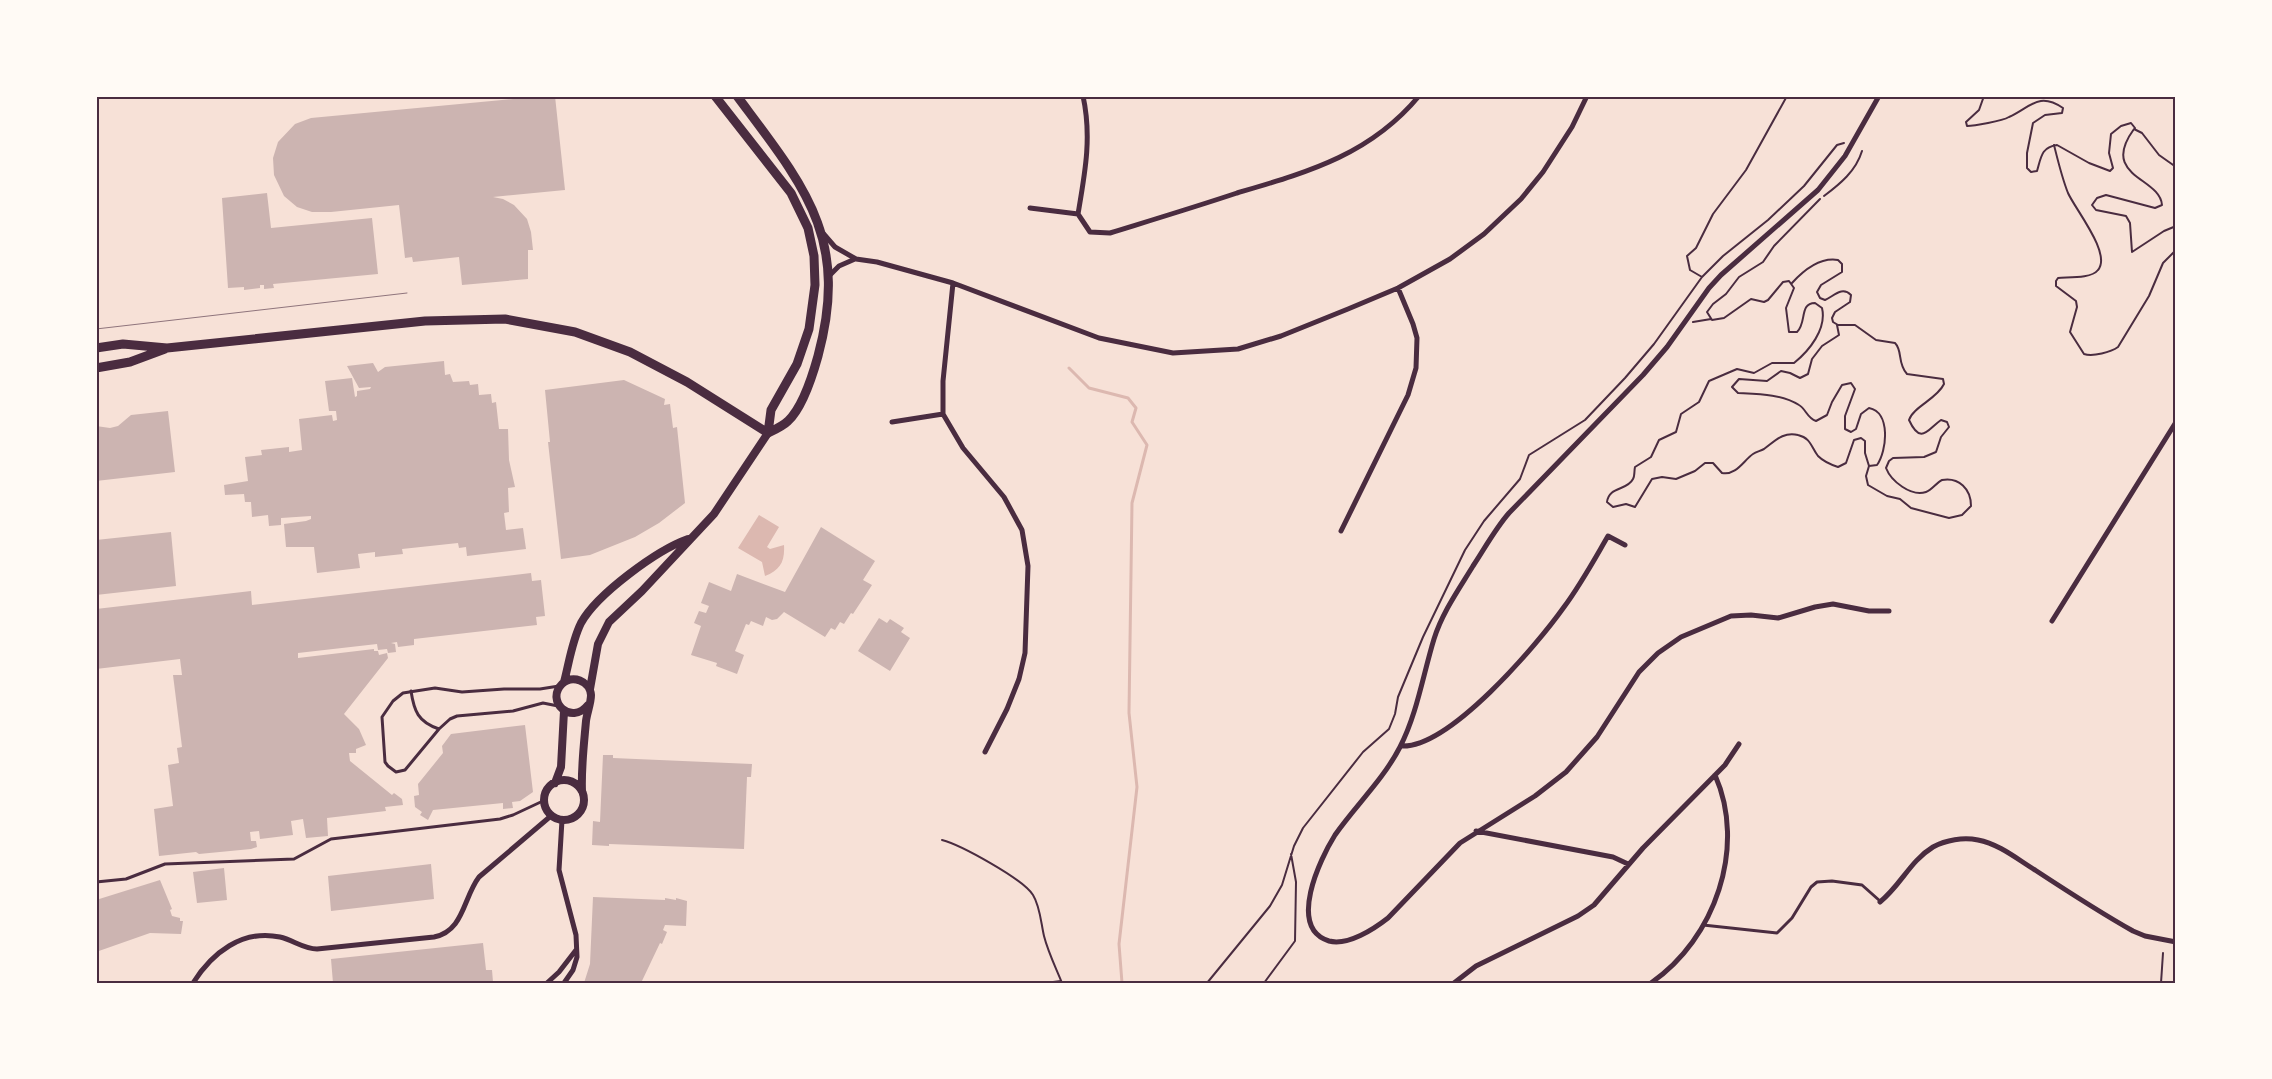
<svg xmlns="http://www.w3.org/2000/svg" width="2272" height="1079" font-family="'Roboto Serif',serif">
	<rect width="100%" height="100%" fill="#f7e1d7"/>
	<path fill="#dcb8b0" d="M 759,515 L 779,527 L 767,547 L 770,549 L 784,545 C 785,562 780,570 765,576 L 762,562 L 738,548 Z"/>
	<g fill="none" stroke-linecap="round" stroke-linejoin="round">
		<path stroke="#dcb8b0" stroke-width="3" d="M 1069,368 L 1089,388 L 1128,398 L 1136,408 L 1132,422 L 1147,445 L 1132,503 L 1129,713 L 1137,787 L 1119,944 L 1122,983"/>
	</g>
	<path fill="#ccb4b1" d="M 545,96 L 555,96 L 565,190 L 493,197 L 503,199 L 514,205 L 527,219 L 531,232 L 533,250 L 528,250 L 528,279 L 462,285 L 459,257 L 413,262 L 412,257 L 405,258 L 399,205 L 331,212 L 312,212 L 297,207 L 284,196 L 274,175 L 273,158 L 278,142 L 295,124 L 311,118 Z
		M 267,193 L 271,228 L 372,218 L 378,274 L 273,284 L 274,288 L 264,289 L 264,285 L 260,285 L 260,288 L 244,290 L 244,287 L 228,288 L 222,198 Z
		M 444,361 L 445,375 L 450,374 L 453,382 L 469,381 L 470,385 L 478,384 L 479,395 L 491,394 L 492,403 L 496,402 L 499,429 L 508,429 L 509,460 L 515,487 L 508,488 L 509,512 L 504,513 L 506,530 L 523,528 L 526,549 L 467,556 L 466,547 L 459,548 L 458,543 L 402,549 L 403,554 L 375,557 L 375,552 L 358,554 L 360,568 L 317,573 L 314,547 L 286,547 L 284,524 L 306,521 L 311,519 L 311,516 L 281,518 L 281,525 L 269,526 L 268,515 L 252,517 L 251,502 L 245,502 L 244,494 L 225,495 L 224,485 L 248,481 L 245,457 L 262,455 L 261,450 L 289,447 L 289,452 L 302,450 L 299,419 L 332,415 L 333,421 L 337,420 L 336,411 L 329,411 L 325,381 L 352,378 L 355,397 L 357,396 L 357,391 L 370,389 L 371,387 L 359,388 L 347,366 L 373,363 L 378,372 L 385,367 Z
		M 624,380 L 665,399 L 664,405 L 670,404 L 673,428 L 677,427 L 685,503 L 659,523 L 635,537 L 590,555 L 561,559 L 548,442 L 550,442 L 545,390 Z
		M 168,411 L 175,472 L 96,481 L 96,426 L 110,428 L 118,426 L 131,415 Z
		M 821,527 L 875,561 L 863,580 L 872,585 L 853,614 L 851,613 L 844,624 L 840,622 L 835,630 L 831,628 L 825,637 L 784,612 L 777,619 L 772,620 L 766,617 L 763,626 L 751,621 L 749,625 L 746,624 L 735,651 L 744,655 L 737,674 L 716,666 L 717,663 L 691,655 L 701,626 L 694,623 L 699,611 L 706,613 L 709,606 L 701,603 L 709,582 L 731,591 L 737,574 L 785,592 Z
		M 171,532 L 176,586 L 96,595 L 96,540 Z
		M 531,573 L 532,581 L 541,580 L 545,616 L 536,617 L 537,625 L 414,639 L 414,645 L 398,647 L 397,642 L 391,643 L 395,644 L 396,652 L 388,653 L 387,649 L 378,650 L 377,644 L 298,653 L 298,658 L 374,649 L 374,651 L 378,651 L 379,655 L 387,653 L 388,658 L 344,714 L 359,729 L 366,745 L 356,749 L 356,753 L 349,753 L 350,761 L 392,795 L 394,793 L 402,799 L 403,805 L 385,807 L 386,811 L 327,818 L 328,836 L 306,838 L 303,819 L 291,821 L 293,835 L 260,839 L 259,831 L 250,832 L 251,841 L 256,841 L 257,847 L 251,849 L 199,854 L 196,852 L 159,856 L 154,809 L 173,806 L 168,765 L 179,763 L 177,748 L 182,747 L 173,675 L 182,675 L 180,659 L 96,669 L 96,609 L 251,591 L 252,605 Z
		M 879,618 L 887,623 L 890,619 L 904,628 L 901,632 L 910,638 L 890,671 L 858,651 Z
		M 525,725 L 533,792 L 520,801 L 512,802 L 513,808 L 503,809 L 503,803 L 433,810 L 428,820 L 420,815 L 422,812 L 415,807 L 414,796 L 419,795 L 418,784 L 443,753 L 442,746 L 451,734 Z
		M 603,755 L 613,755 L 613,758 L 752,764 L 751,777 L 747,777 L 744,849 L 609,844 L 609,846 L 592,845 L 593,821 L 600,822 Z
		M 431,864 L 434,899 L 331,911 L 328,876 Z
		M 224,868 L 227,900 L 197,903 L 193,872 Z
		M 160,880 L 172,909 L 170,910 L 172,916 L 180,918 L 180,921 L 183,921 L 181,934 L 150,933 L 96,952 L 96,900 Z
		M 593,897 L 665,900 L 665,898 L 676,900 L 676,898 L 687,901 L 686,926 L 665,925 L 663,930 L 667,932 L 662,944 L 660,943 L 641,983 L 584,983 L 590,964 Z
		M 483,943 L 486,970 L 492,970 L 493,982 L 333,983 L 331,959 Z"/>
	<g fill="none" stroke-linecap="round" stroke-linejoin="round">
		<path stroke="#4a2c40" stroke-width="2" d="M 1984,96 L 1979,110 L 1966,122 L 1967,126 C 1974,126 2002,121 2009,117 C 2030,108 2038,91 2063,108 L 2062,113 L 2045,115 L 2033,123 L 2027,153 L 2027,168 L 2031,172 L 2037,171 C 2041,158 2041,147 2057,145 L 2089,163 L 2110,171 L 2113,168 L 2109,153 L 2111,134 L 2121,126 L 2131,123 L 2135,128
			M 2054,145 C 2058,161 2062,178 2068,193 C 2075,209 2112,254 2098,270 C 2091,279 2068,277 2058,278 L 2056,281 L 2056,286 L 2076,301 L 2077,307 L 2070,332 L 2084,354 C 2093,357 2111,352 2118,347 L 2149,296 L 2163,263 L 2176,250
			M 2176,167 L 2159,155 L 2142,133 L 2134,129 C 2099,177 2160,177 2162,205 L 2155,208 L 2106,195 L 2097,198 L 2092,205 L 2096,210 L 2126,216 L 2130,223 L 2132,252 L 2164,231 L 2176,226
			M 1824,196 C 1840,184 1856,171 1862,151
			M 1820,199 L 1774,246 L 1763,262 L 1739,277 L 1726,294 L 1713,304 L 1707,312 L 1712,320 L 1724,318 L 1751,299 L 1764,302 L 1768,300 L 1783,282 L 1789,281 L 1794,288 L 1786,308 L 1789,332 L 1797,332 C 1807,323 1799,303 1815,303 L 1822,308 C 1827,329 1809,351 1794,363 L 1772,363 L 1754,373 L 1737,369 L 1709,381 L 1699,402 L 1681,414 L 1676,432 L 1659,440 L 1651,457 L 1635,467 C 1634,471 1635,476 1633,479 C 1627,491 1609,486 1607,502 L 1613,507 L 1626,504 L 1635,507 L 1652,479 L 1662,477 L 1676,479 L 1695,471 L 1705,463 L 1713,463 L 1722,473 C 1736,476 1744,460 1753,454 C 1756,452 1760,451 1764,449 C 1774,442 1783,431 1798,435 C 1811,438 1811,447 1818,456 C 1823,461 1832,465 1838,467 L 1846,463 L 1854,440 L 1861,438 L 1865,441 L 1865,453 L 1869,466
			M 1702,277 L 1690,270 L 1687,256 L 1696,248 L 1713,214 L 1746,170 L 1787,96
			M 1792,283 C 1803,271 1820,257 1838,260 L 1842,264 L 1842,272 L 1821,285 L 1817,292 L 1820,298 L 1825,300 C 1834,296 1842,286 1851,295 L 1850,302 L 1835,312 L 1832,318 L 1833,322 L 1838,325 L 1855,325 L 1876,340 L 1895,343 C 1903,351 1897,363 1907,374 L 1943,379 L 1944,384 C 1937,399 1913,407 1909,420 C 1921,446 1928,429 1941,420 L 1947,422 L 1949,427 L 1941,437 L 1936,452 L 1924,457 L 1893,458 L 1889,461 L 1886,468 C 1891,481 1911,497 1926,492 C 1932,490 1936,483 1942,480 C 1959,477 1971,489 1971,506 L 1962,515 L 1949,518 L 1911,508 L 1900,499 L 1887,496 L 1868,485 L 1866,476 L 1869,466
			M 1693,322 L 1711,319
			M 1837,325 L 1839,335 L 1822,346 L 1812,359 L 1808,374 L 1800,378 L 1790,373 L 1781,371 L 1767,381 L 1739,379 L 1732,387 L 1738,393 C 1759,394 1781,394 1799,405 C 1806,409 1807,418 1816,421 L 1827,415 L 1832,402 L 1842,385 L 1851,383 L 1855,389 L 1845,416 L 1845,429 L 1851,432 L 1856,429 L 1861,414 L 1869,408 C 1891,412 1887,451 1877,465 L 1869,466
			M 942,840 C 961,845 1023,879 1033,895 C 1040,906 1041,923 1044,936 C 1048,952 1056,968 1062,983
			M 1045,983 L 1061,981
			M 1207,983 L 1270,906 L 1282,885 L 1294,846 L 1303,828 L 1363,752 L 1389,729 L 1395,714 L 1398,697 L 1423,637 L 1465,550 L 1484,521 L 1520,479 L 1529,455 L 1585,420 L 1625,378 L 1654,344 L 1702,277 L 1723,256 L 1768,220 L 1804,186 L 1837,145 L 1844,143
			M 1264,983 L 1295,941 L 1296,882 L 1291,854
			M 2161,983 L 2163,953"/>
		<path stroke="#4a2c40" stroke-width="3" d="M 411,691 C 414,711 418,722 439,729
			M 558,706 L 543,703 L 513,711 L 457,716 L 450,719 L 439,729 L 405,770 L 396,772 L 388,766 L 385,762 L 382,717 L 393,701 L 403,693 L 435,688 L 462,692 L 504,689 L 540,689 L 559,686
			M 96,882 L 126,879 L 165,864 L 294,859 L 331,839 L 500,819 L 513,815 L 545,800
			M 1703,925 L 1777,933 L 1792,918 L 1811,887 L 1817,882 L 1832,881 L 1862,885 L 1880,901"/>
		<path stroke="#4a2c40" stroke-width="5" d="M 1879,96 L 1845,156 L 1818,190 L 1721,275 L 1709,288 L 1667,347 L 1643,375 L 1509,513 C 1495,529 1485,548 1473,566 C 1459,589 1442,613 1434,639 C 1423,675 1417,714 1400,747 C 1383,780 1356,805 1335,835 C 1320,859 1287,928 1329,941 C 1348,946 1374,929 1388,918 L 1460,843 L 1535,796 L 1566,772 L 1597,737 L 1639,672 L 1658,653 L 1681,637 L 1731,616 L 1751,615 L 1778,618 L 1815,607 L 1833,604 L 1869,611 L 1889,611
			M 1030,208 L 1078,214
			M 1078,214 L 1090,232 L 1110,233 C 1152,220 1195,207 1237,193 C 1308,172 1370,155 1419,96
			M 1078,214 C 1085,173 1092,137 1083,96
			M 822,232 L 835,247 L 856,259 L 877,262 L 953,283 L 1099,338 L 1173,353 L 1238,349 L 1281,336 L 1348,309 L 1398,288 L 1450,259 L 1484,234 L 1521,199 L 1543,172 L 1572,127 L 1587,96
			M 829,276 L 839,266 L 855,259
			M 953,283 L 943,381 L 943,414 L 963,448 L 1004,497 L 1022,530 L 1028,566 L 1025,653 L 1019,679 L 1007,709 L 985,752
			M 892,422 L 943,414
			M 1341,531 L 1408,395 L 1416,368 L 1417,338 L 1413,324 L 1398,288
			M 2052,621 L 2176,422
			M 1401,746 C 1449,749 1537,645 1564,607 C 1581,584 1594,560 1608,536 L 1625,545
			M 562,820 L 559,870 L 576,935 L 577,957 L 573,970 L 564,983
			M 1476,831 L 1613,857 L 1628,864
			M 1880,902 C 1901,885 1910,861 1933,847 C 1946,840 1963,837 1978,840 C 1999,844 2017,859 2035,870 C 2067,891 2099,912 2133,931 L 2145,936 L 2176,942
			M 193,983 C 212,953 242,929 280,937 C 293,940 304,949 317,949 L 434,937 C 464,931 463,898 479,877 L 552,815
			M 547,983 L 559,972 L 576,950
			M 1454,983 L 1476,966 L 1578,916 L 1594,905 L 1643,848 L 1725,765 L 1739,744
			M 1651,983 C 1715,939 1747,847 1715,775"/>
		<path stroke="#4a2c40" stroke-width="8" d="M 564,682 C 569,663 572,641 581,623 C 597,594 657,550 688,539
			M 590,689 L 598,644 L 609,622 L 642,591 L 714,514 L 768,433
			M544 800a20 20 0 1 1 40 0a20 20 0 1 1-40 0Z
			M 555,783 L 561,767 L 564,711
			M 582,791 C 581,768 584,744 586,721 C 587,713 591,703 591,695 C 590,681 572,674 562,684 C 545,701 571,726 588,705"/>
		<path stroke="#4a2c40" stroke-width="9" d="M 715,96 L 791,193 L 808,228 L 814,256 L 815,285 L 809,329 L 797,364 L 771,410 L 768,433
			M 737,96 C 804,186 850,237 818,356 C 813,374 802,408 788,421 C 783,426 774,430 768,433
			M 96,348 L 123,344 L 167,348 L 425,321 L 505,319 L 575,332 L 630,352 L 687,382 L 768,433
			M 96,368 L 130,362 L 165,349"/>
		<path stroke="#8f747c" stroke-width="1" d="M 96,329 L 407,293"/>
	</g>
	<rect width="2272" height="1079" fill="none" stroke="#fffaf5" stroke-width="195"/>
	<rect x="98" y="98" width="2076" height="884" fill="none" stroke="#4a2c40" stroke-width="2"/>
</svg>
